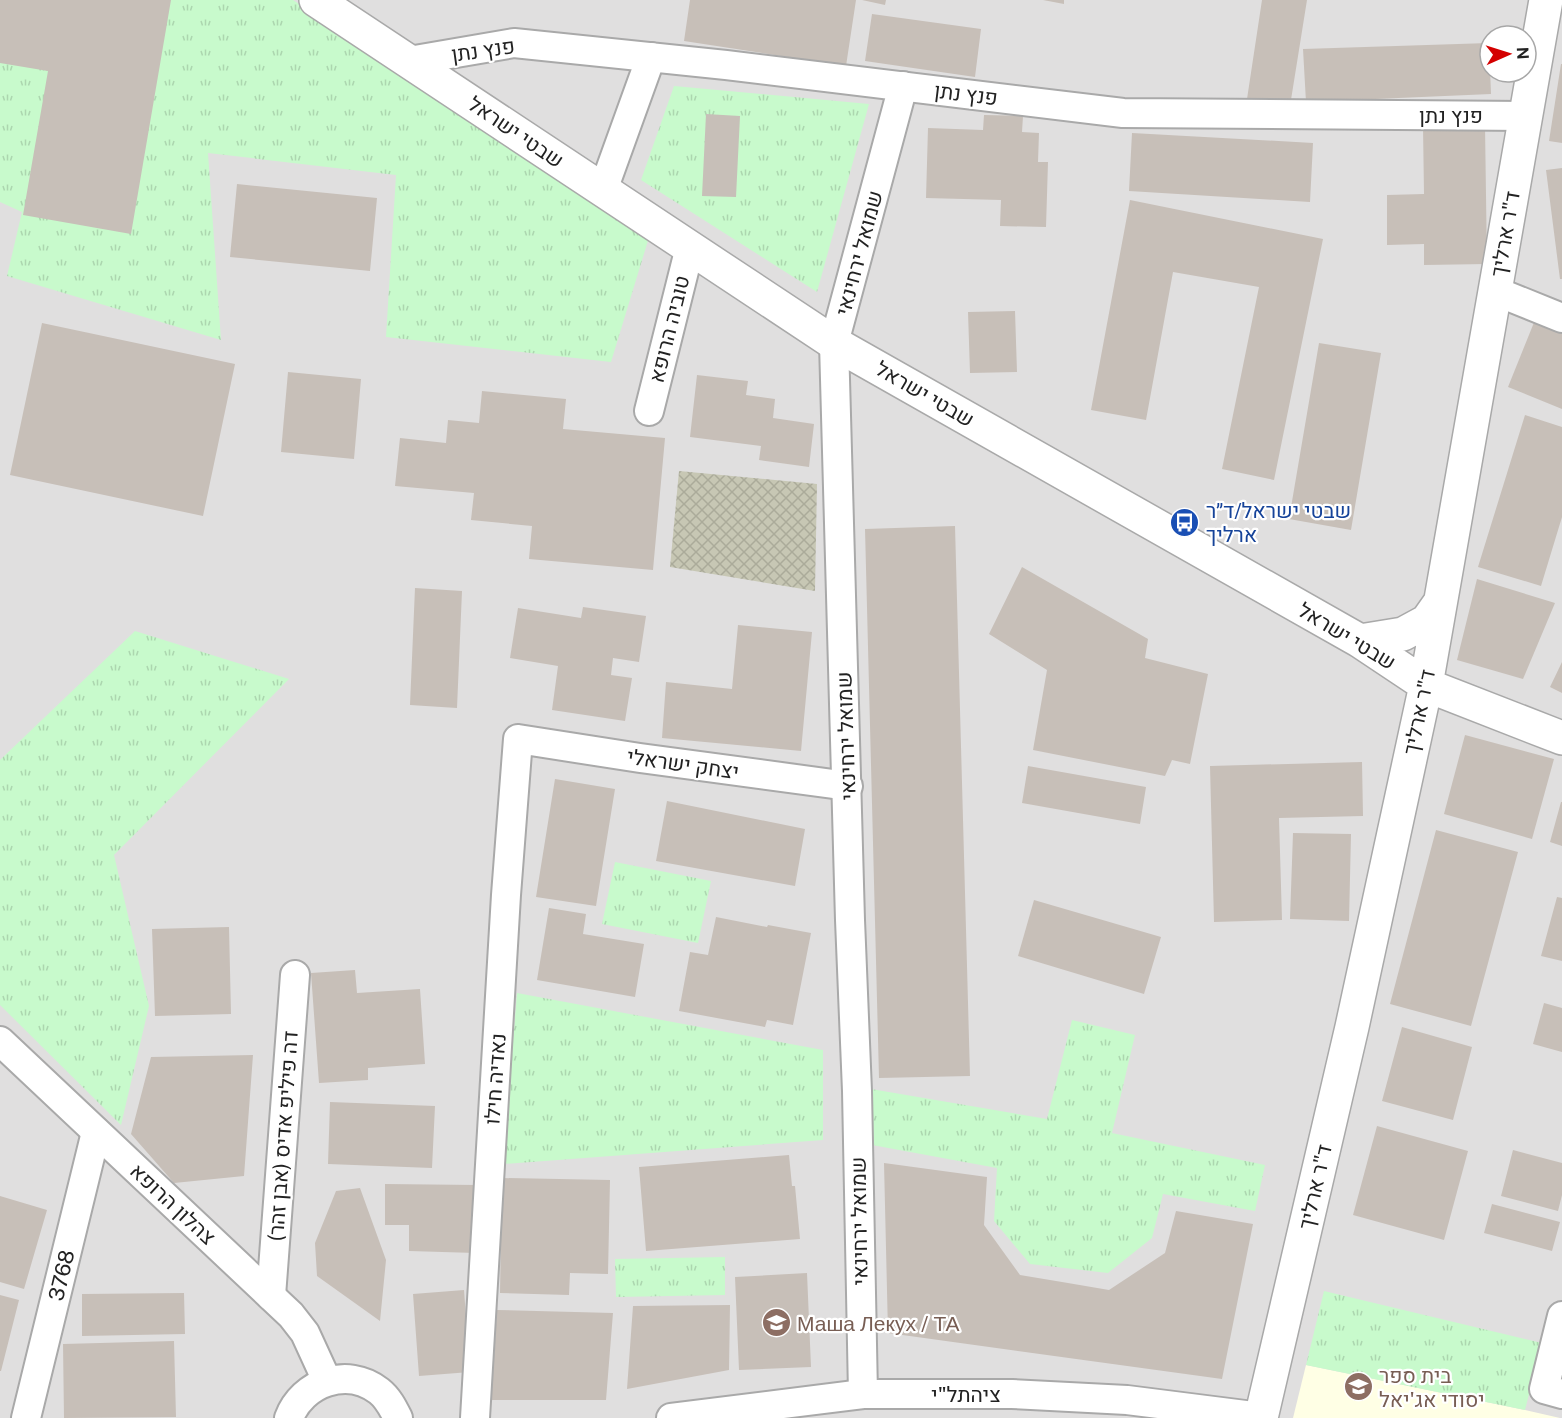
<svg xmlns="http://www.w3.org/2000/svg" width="1562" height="1418" font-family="'Public Sans',Heebo,sans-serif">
	<defs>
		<pattern id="construction-cross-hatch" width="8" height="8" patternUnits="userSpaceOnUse" patternTransform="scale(1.5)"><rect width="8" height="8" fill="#c7c7b4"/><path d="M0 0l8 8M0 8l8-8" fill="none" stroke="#abab9a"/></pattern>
		<pattern id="park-tufts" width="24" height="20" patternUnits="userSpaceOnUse" patternTransform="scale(1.5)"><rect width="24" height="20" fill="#c8facc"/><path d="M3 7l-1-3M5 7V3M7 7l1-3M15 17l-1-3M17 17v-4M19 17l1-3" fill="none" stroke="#acd6af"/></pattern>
	</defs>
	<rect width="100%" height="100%" fill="#f2efe9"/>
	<path fill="#e0dfdf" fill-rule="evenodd" d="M 0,0 L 1562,0 L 1562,1418 L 0,1418 ZM 1490,36 L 1526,36 L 1526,72 L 1490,72 Z"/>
	<path fill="#ffffe5" d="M 1306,1365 L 1525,1410 L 1560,1418 L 1293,1418 Z"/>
	<path fill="url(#construction-cross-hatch)" d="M 679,471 L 817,484 L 815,591 L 670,567 Z"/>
	<path fill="url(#park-tufts)" d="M 0,0 L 293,0 L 650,234 L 611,362 L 386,337 L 396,175 L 208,153 L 221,340 L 7,276 L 22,212 L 0,202 Z
		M 674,86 L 869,104 L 817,292 L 641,180 Z
		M 135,631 L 289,679 L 114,855 L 149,1006 L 121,1125 L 0,1005 L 0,760 Z
		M 615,862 L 711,881 L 698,943 L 602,924 Z
		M 517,993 L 823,1050 L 823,1140 L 503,1164 Z
		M 1072,1020 L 1135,1035 L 1112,1133 L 1265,1165 L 1255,1211 L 1163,1194 L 1152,1238 L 1108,1273 L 1030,1264 L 994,1221 L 997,1168 L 872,1145 L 871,1089 L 1047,1119 Z
		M 725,1257 L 725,1295 L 616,1297 L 615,1259 Z
		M 1324,1291 L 1542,1343 L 1525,1410 L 1306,1365 Z"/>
	<path fill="#c7bfb8" d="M 0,0 L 171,0 L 131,234 L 23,215 L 48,71 L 0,63 Z
		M 690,0 L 856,0 L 846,66 L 684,41 Z
		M 862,0 L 886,0 L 885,5 Z
		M 1043,0 L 1064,0 L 1064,4 Z
		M 1262,0 L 1307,0 L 1290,106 L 1247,99 Z
		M 872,14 L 981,29 L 975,77 L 865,61 Z
		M 1489,43 L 1491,94 L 1306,102 L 1303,49 Z
		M 1561,64 L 1562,64 L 1562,143 L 1549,141 Z
		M 706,114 L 740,116 L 736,197 L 702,196 Z
		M 984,115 L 1023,116 L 1022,132 L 1039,133 L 1038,162 L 1048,162 L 1046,227 L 1000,226 L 1001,200 L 926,198 L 928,128 L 983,130 Z
		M 1423,126 L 1485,126 L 1487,264 L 1424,265 L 1424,244 L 1387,245 L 1387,195 L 1424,194 Z
		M 1132,133 L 1313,143 L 1310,202 L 1129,191 Z
		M 1562,168 L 1562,279 L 1560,279 L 1546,170 Z
		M 237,184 L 377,198 L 370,271 L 230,257 Z
		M 1130,200 L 1323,239 L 1274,480 L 1222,469 L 1259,287 L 1173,272 L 1146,420 L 1091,410 Z
		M 1015,311 L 1017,372 L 970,373 L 968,312 Z
		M 1535,320 L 1562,331 L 1562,409 L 1508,387 Z
		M 42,323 L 235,364 L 203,516 L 10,475 Z
		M 1319,343 L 1381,353 L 1351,530 L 1289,519 Z
		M 288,372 L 361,379 L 354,459 L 281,452 Z
		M 697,375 L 748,381 L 746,395 L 775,399 L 773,418 L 814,424 L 809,467 L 759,460 L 761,446 L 690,437 Z
		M 482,391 L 566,399 L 563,429 L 665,438 L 653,570 L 529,559 L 532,526 L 471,520 L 474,493 L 395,486 L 400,438 L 446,443 L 448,420 L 479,423 Z
		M 1525,415 L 1562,427 L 1562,517 L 1541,586 L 1478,567 Z
		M 955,526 L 970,1076 L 879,1078 L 865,529 Z
		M 1022,567 L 1148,639 L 1145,658 L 1208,674 L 1190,764 L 1172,760 L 1165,776 L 1033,750 L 1047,670 L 989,634 Z
		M 1477,579 L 1555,603 L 1523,679 L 1457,660 Z
		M 415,588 L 462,591 L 457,708 L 410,705 Z
		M 583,607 L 646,616 L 639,662 L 613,658 L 611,675 L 632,678 L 625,721 L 552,710 L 558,666 L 510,658 L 518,608 L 581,618 Z
		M 738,625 L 812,632 L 801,751 L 662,738 L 666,682 L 732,689 Z
		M 1562,662 L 1562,693 L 1550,687 Z
		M 1465,735 L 1554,759 L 1532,839 L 1444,814 Z
		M 1362,762 L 1363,816 L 1279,818 L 1282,920 L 1214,922 L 1210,766 Z
		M 1028,766 L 1146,787 L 1140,824 L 1022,803 Z
		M 555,779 L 615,789 L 596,906 L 536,897 Z
		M 667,801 L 805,829 L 795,886 L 656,861 Z
		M 1561,802 L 1562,802 L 1562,846 L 1550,842 Z
		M 1436,830 L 1518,852 L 1471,1026 L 1390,1004 Z
		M 1293,833 L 1351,834 L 1349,921 L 1290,919 Z
		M 1557,897 L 1562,898 L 1562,961 L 1541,956 Z
		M 1034,900 L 1161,937 L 1144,994 L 1018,956 Z
		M 549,908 L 586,914 L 583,934 L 644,944 L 635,997 L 537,980 Z
		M 716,917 L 767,927 L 768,925 L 811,933 L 793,1025 L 767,1020 L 765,1027 L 679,1011 L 690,952 L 708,955 Z
		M 229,927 L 231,1014 L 155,1016 L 152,929 Z
		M 355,970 L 357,993 L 420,989 L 425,1064 L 368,1068 L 368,1080 L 319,1083 L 311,973 Z
		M 1544,1003 L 1562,1008 L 1562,1052 L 1533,1044 Z
		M 1402,1027 L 1472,1047 L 1453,1120 L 1382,1101 Z
		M 253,1055 L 244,1176 L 174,1183 L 131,1134 L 151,1057 Z
		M 330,1102 L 435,1106 L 432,1168 L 328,1164 Z
		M 1377,1126 L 1468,1151 L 1444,1240 L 1353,1215 Z
		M 1513,1150 L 1562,1163 L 1562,1195 L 1558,1211 L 1501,1196 Z
		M 789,1155 L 792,1186 L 795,1186 L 800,1239 L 646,1251 L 639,1167 Z
		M 884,1163 L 987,1177 L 984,1225 L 1020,1275 L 1062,1282 L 1109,1290 L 1165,1253 L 1176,1211 L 1253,1224 L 1222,1379 L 888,1333 Z
		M 502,1178 L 610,1180 L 608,1274 L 570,1273 L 569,1295 L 500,1293 Z
		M 385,1184 L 477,1185 L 476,1253 L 409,1251 L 409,1225 L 385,1225 Z
		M 360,1188 L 386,1260 L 380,1321 L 317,1276 L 315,1243 L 336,1191 Z
		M 0,1196 L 47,1210 L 24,1289 L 0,1282 Z
		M 1492,1204 L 1560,1222 L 1552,1251 L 1484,1233 Z
		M 807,1273 L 811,1367 L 739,1370 L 735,1277 Z
		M 464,1290 L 470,1372 L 419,1376 L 413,1294 Z
		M 184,1293 L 185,1334 L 82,1336 L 82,1294 Z
		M 0,1295 L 19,1300 L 1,1371 L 0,1371 Z
		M 730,1305 L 729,1370 L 627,1389 L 633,1306 Z
		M 497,1310 L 613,1313 L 606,1400 L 491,1400 Z
		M 174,1341 L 176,1417 L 64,1418 L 63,1344 Z"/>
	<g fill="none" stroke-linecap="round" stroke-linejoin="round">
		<defs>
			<g id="minor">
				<path d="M 409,61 L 514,43 L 726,65 L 1123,113 L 1526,116"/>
				<path d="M 603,190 L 651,57"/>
				<path d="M 1495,291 L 1562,318"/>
				<path d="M 649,411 L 690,247"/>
				<path d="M 0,1041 L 291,1315 L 305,1333 L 327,1381"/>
				<path d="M 271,1296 L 295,975"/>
				<path d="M 1562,1316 L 1544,1389 L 1562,1394"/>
				<path d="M 863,1394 L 857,1091 L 850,920 L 834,343 L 903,86"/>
				<path id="s1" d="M 26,1418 L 96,1132"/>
				<path d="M 289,1418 C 302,1383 347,1366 379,1391 C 388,1398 393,1408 398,1418"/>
				<path d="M 475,1418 L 506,895 L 518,739 L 640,758 L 848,786"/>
				<path d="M 671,1418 L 863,1394 L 1012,1394 L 1127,1400 L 1261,1417"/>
			</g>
			<path id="tertiary" d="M 316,0 L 834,343 L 1360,641 L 1426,685 L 1562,738
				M 1360,641 L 1403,634 L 1427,621 L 1439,604
				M 1261,1418 L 1352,1027 L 1426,685 L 1546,0"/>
		</defs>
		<use href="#minor" stroke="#a9a9a9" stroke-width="32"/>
		<use href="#tertiary" stroke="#a9a9a9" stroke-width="36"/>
		<use href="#minor" stroke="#fff" stroke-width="28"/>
		<use href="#tertiary" stroke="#fff" stroke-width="33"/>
	</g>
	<defs>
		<symbol id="bus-disc" viewBox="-11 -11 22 22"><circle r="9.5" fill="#1a4fb4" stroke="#fff"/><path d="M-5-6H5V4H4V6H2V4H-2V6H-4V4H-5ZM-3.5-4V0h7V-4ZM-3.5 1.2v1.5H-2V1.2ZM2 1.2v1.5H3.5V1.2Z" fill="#fff"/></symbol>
		<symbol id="school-disc" viewBox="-11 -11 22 22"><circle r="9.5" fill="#8d6e63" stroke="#fff"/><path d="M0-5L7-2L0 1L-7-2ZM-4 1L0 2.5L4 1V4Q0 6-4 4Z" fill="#fff"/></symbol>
	</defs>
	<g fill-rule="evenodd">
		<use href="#bus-disc" x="1168" y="506" width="33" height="33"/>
		<use href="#school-disc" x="760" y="1306" width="33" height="33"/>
		<use href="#school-disc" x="1342" y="1370" width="33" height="33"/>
	</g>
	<g text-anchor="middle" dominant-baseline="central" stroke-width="4.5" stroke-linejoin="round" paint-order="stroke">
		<g font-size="21" fill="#222" stroke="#fff">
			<text transform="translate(483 50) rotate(-8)">פנץ נתן</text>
			<text transform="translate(966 94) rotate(7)">פנץ נתן</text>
			<text x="1451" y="115">פנץ נתן</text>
			<text transform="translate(516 132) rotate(34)">שבטי ישראל</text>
			<text transform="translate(1505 234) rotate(-80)">ד"ר ארליך</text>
			<text transform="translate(859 253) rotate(-75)">שמואל ירחינאי</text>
			<text transform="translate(669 329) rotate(-76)">טוביה הרופא</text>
			<text transform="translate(925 394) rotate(30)">שבטי ישראל</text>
			<text transform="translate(1347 636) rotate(31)">שבטי ישראל</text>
			<text transform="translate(1419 712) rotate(-78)">ד"ר ארליך</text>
			<text transform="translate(846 736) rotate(-92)">שמואל ירחינאי</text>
			<text transform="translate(683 764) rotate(8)">יצחק ישראלי</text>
			<text transform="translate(495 1079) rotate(-86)">נאדיה חילו</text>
			<text transform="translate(283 1136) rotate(-86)">דה פיליפ אדיס (אבן זהר)</text>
			<text transform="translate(1315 1187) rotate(-77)">ד"ר ארליך</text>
			<text transform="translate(173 1204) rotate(43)">צהלון הרופא</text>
			<text transform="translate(859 1221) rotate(-91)">שמואל ירחינאי</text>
			<text stroke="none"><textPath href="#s1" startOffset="147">3768</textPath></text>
			<text x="966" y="1394">ציהתל"י</text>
		</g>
		<g font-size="21" fill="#164399" stroke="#fff" text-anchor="start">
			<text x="1206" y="510">שבטי ישראל/ד״ר<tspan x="1206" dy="24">ארליך</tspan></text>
		</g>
		<g font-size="21" fill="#785e54" stroke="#fff" text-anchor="start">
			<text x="797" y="1323">Маша Лекух / ТА</text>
			<text x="1379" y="1375">בית ספר<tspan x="1379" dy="24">יסודי אג'יאל</tspan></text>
		</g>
	</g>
	<g transform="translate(1508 54) rotate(87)"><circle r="28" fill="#ffffff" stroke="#a7a7a7" stroke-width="1.5"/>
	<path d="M0-4.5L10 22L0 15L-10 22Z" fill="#d40000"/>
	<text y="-9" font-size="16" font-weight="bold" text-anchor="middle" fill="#222222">N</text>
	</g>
</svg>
